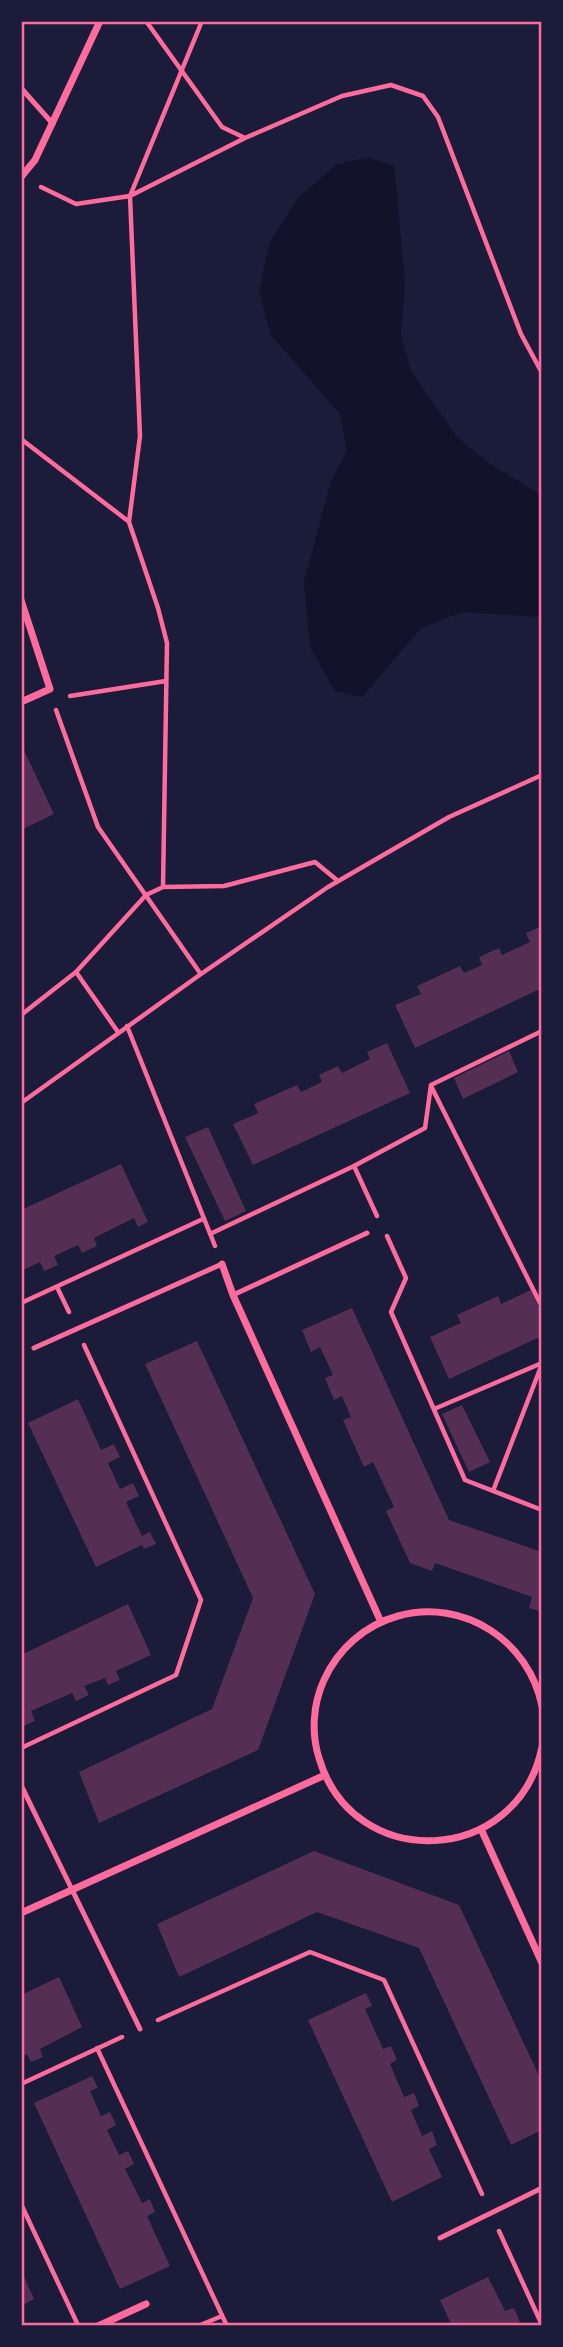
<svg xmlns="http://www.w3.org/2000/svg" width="563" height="2347" font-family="Inter,sans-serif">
	<rect width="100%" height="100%" fill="#1b1b3a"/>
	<path fill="#12122b" d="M 368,157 L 394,166 L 405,280 L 401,335 L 411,371 L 457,437 L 486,461 L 542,496 L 542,617 L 462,612 L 421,628 L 362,697 L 335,691 L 310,647 L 304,582 L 331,481 L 347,451 L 340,414 L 271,335 L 259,292 L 269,244 L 297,199 L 336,165 Z"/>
	<path fill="#542f53" d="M 21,744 L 54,814 L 21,830 Z
		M 542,926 L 542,988 L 415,1048 L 395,1005 L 421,994 L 417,986 L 460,966 L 464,973 L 482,965 L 479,957 L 499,948 L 502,955 L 530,942 L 526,933 Z
		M 387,1043 L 410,1093 L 253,1165 L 233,1124 L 258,1113 L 254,1104 L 297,1085 L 301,1092 L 322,1082 L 319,1075 L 338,1066 L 342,1073 L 370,1059 L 367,1052 Z
		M 509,1051 L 518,1072 L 463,1099 L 454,1078 Z
		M 208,1127 L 246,1211 L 225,1221 L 185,1137 Z
		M 121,1164 L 148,1222 L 138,1227 L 134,1218 L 94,1238 L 97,1246 L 82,1253 L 78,1245 L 54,1256 L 58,1265 L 44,1271 L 40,1262 L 21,1271 L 21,1210 Z
		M 531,1290 L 542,1314 L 542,1336 L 449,1379 L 430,1337 L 461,1323 L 457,1315 L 498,1296 L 501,1304 Z
		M 352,1308 L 449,1520 L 542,1552 L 542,1612 L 529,1608 L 532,1597 L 435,1563 L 432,1571 L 410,1563 L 386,1511 L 394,1507 L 373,1462 L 364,1467 L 343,1420 L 351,1417 L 342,1396 L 334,1400 L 325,1378 L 333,1375 L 320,1347 L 311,1352 L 302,1330 Z
		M 197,1341 L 315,1594 L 258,1750 L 99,1823 L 79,1772 L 212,1709 L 253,1598 L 145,1364 Z
		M 78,1399 L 101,1450 L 114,1444 L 120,1457 L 108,1463 L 120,1489 L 133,1483 L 139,1496 L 126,1502 L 142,1536 L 150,1532 L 156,1544 L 144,1549 L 142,1545 L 96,1567 L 28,1423 Z
		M 462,1405 L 490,1462 L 469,1472 L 442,1414 Z
		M 128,1604 L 151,1655 L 116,1671 L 120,1680 L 108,1685 L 105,1678 L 84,1686 L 89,1695 L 76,1701 L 72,1693 L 31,1711 L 35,1721 L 23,1726 L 21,1721 L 21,1655 Z
		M 314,1851 L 459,1905 L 542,2082 L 542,2130 L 511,2145 L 419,1948 L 317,1912 L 179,1977 L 157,1924 Z
		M 59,1977 L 82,2027 L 40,2049 L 43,2057 L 31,2062 L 27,2054 L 21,2057 L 21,1995 Z
		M 366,1993 L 372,2006 L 365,2009 L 383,2049 L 391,2046 L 397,2060 L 390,2064 L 404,2097 L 414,2093 L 419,2106 L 411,2110 L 422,2136 L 432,2131 L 437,2145 L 429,2149 L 442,2177 L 392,2202 L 308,2020 Z
		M 92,2076 L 98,2088 L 90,2091 L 101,2116 L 110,2112 L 116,2125 L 107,2130 L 119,2155 L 128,2151 L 134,2164 L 125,2169 L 142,2203 L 150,2199 L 155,2212 L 147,2216 L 170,2266 L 120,2289 L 34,2103 Z
		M 21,2270 L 34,2299 L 21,2306 Z
		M 488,2277 L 505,2311 L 514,2308 L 520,2322 L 512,2326 L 452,2326 L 440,2300 Z"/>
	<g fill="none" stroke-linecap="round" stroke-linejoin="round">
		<path stroke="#ff6b9d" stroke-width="4.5" d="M 146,21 L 222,127 L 245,138
			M 41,187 L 76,204 L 130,196 L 245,138 L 342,96 L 391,85 L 423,96 L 438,117 L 521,334 L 542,373
			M 21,439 L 128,521
			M 70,696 L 166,681
			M 56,710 L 98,827 L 200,973
			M 163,887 L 224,886 L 315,862 L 338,881
			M 76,972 L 118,1032
			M 21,1015 L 76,972 L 146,895 L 163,887 L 167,643 L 158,608 L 129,522 L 140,436 L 130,196 L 202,21
			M 127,1026 L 215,1246
			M 431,1086 L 542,1307
			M 21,1103 L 201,974 L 328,887 L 449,817 L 542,775
			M 354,1166 L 377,1216
			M 210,1234 L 354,1166 L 425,1128 L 431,1085 L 542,1031
			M 387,1236 L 406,1278 L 391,1312 L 465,1480 L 542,1510
			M 57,1287 L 69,1312
			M 21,1303 L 203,1219
			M 434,1409 L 542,1363
			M 493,1491 L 542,1364
			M 21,1748 L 176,1675 L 201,1600 L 84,1345
			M 158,2020 L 310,1952 L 384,1980 L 482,2194
			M 97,2048 L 227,2326
			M 21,2084 L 122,2037
			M 21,2204 L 77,2323
			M 499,2231 L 542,2325
			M 198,2326 L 222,2316"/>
		<path stroke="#ff6b9d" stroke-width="5" d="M 21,88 L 53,124
			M 233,1295 L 367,1233
			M 34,1348 L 222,1264
			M 21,1785 L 140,2029
			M 440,2238 L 542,2188"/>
		<path stroke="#ff6b9d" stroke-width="7" d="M 21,177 L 35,160 L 100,21
			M 21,600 L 50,689 L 21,702
			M 222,1264 L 233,1295 L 381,1622
			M 542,1706 C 529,1641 464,1598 398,1616 C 365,1625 338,1649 324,1680 C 313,1704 311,1733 319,1758 C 353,1874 518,1866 542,1747
			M 481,1829 L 542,1963
			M 21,1913 L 325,1775
			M 98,2326 L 146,2304"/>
	</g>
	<rect width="563" height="2347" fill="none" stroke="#1b1b3a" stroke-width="46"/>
	<rect x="23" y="23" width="517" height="2301" fill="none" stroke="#ff6b9d" stroke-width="2.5"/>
</svg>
